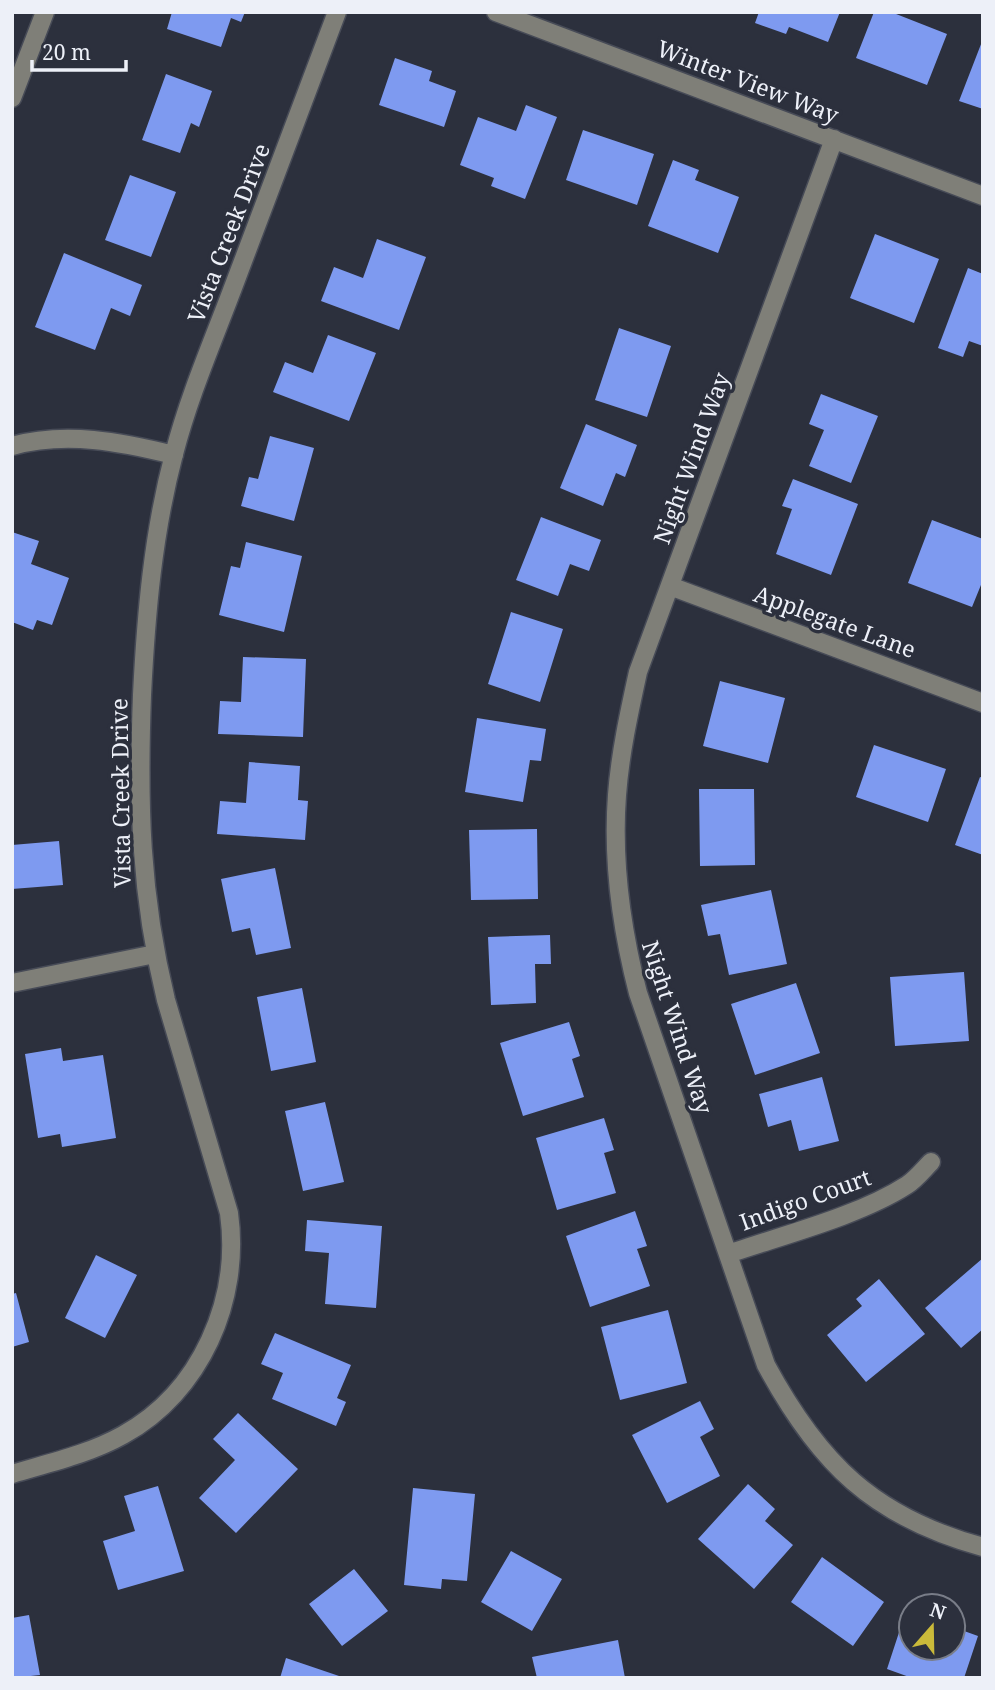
<svg xmlns="http://www.w3.org/2000/svg" width="995" height="1690" font-family="'Noto Serif',serif">
	<rect width="100%" height="100%" fill="#2c303d"/>
	<path fill="#7e9af0" d="M 172,12 L 245,12 L 241,22 L 231,18 L 221,47 L 167,29 Z
		M 759,12 L 840,12 L 828,42 L 789,27 L 786,34 L 755,23 Z
		M 874,12 L 891,12 L 947,34 L 927,85 L 856,58 Z
		M 983,39 L 983,109 L 959,101 Z
		M 395,58 L 432,71 L 429,81 L 456,91 L 444,127 L 379,105 Z
		M 166,74 L 212,91 L 199,127 L 191,123 L 180,153 L 142,140 Z
		M 526,105 L 557,117 L 525,199 L 491,186 L 494,178 L 460,165 L 478,117 L 516,131 Z
		M 583,130 L 654,154 L 637,205 L 566,180 Z
		M 673,160 L 699,170 L 695,180 L 739,197 L 718,253 L 648,226 Z
		M 130,175 L 176,192 L 151,257 L 105,240 Z
		M 875,234 L 939,259 L 914,323 L 850,298 Z
		M 377,239 L 426,257 L 399,330 L 321,301 L 334,267 L 363,278 Z
		M 64,253 L 142,285 L 130,316 L 111,308 L 95,350 L 35,327 Z
		M 968,268 L 983,274 L 983,346 L 969,341 L 963,357 L 938,348 Z
		M 619,328 L 671,346 L 647,417 L 595,400 Z
		M 328,335 L 376,353 L 349,421 L 273,392 L 285,362 L 313,373 Z
		M 821,394 L 878,416 L 851,483 L 809,466 L 824,430 L 809,424 Z
		M 586,424 L 637,445 L 625,477 L 616,473 L 603,506 L 560,488 Z
		M 270,436 L 314,448 L 294,521 L 241,506 L 249,477 L 258,479 Z
		M 793,479 L 858,504 L 831,575 L 776,554 L 792,509 L 782,506 Z
		M 541,517 L 601,540 L 589,571 L 570,564 L 558,596 L 516,580 Z
		M 932,520 L 983,539 L 983,580 L 972,607 L 908,583 Z
		M 12,532 L 39,541 L 31,564 L 69,578 L 52,625 L 37,620 L 33,630 L 12,622 Z
		M 246,542 L 302,556 L 284,632 L 219,615 L 231,566 L 240,568 Z
		M 511,612 L 563,629 L 540,702 L 488,684 Z
		M 243,657 L 306,659 L 303,737 L 218,734 L 220,701 L 241,702 Z
		M 720,681 L 785,698 L 768,763 L 703,746 Z
		M 477,718 L 546,729 L 541,761 L 530,760 L 523,802 L 465,792 Z
		M 874,745 L 946,769 L 928,822 L 856,797 Z
		M 249,762 L 300,766 L 298,800 L 308,801 L 305,840 L 217,834 L 220,801 L 246,803 Z
		M 980,777 L 983,778 L 983,855 L 955,845 Z
		M 699,789 L 754,789 L 755,865 L 700,866 Z
		M 537,829 L 538,899 L 471,900 L 469,830 Z
		M 59,841 L 63,885 L 12,889 L 12,845 Z
		M 275,868 L 291,948 L 256,955 L 250,928 L 232,932 L 221,879 Z
		M 771,890 L 787,964 L 729,975 L 720,934 L 708,936 L 701,905 Z
		M 550,935 L 551,964 L 535,964 L 536,1003 L 491,1005 L 488,937 Z
		M 964,972 L 969,1041 L 895,1046 L 890,977 Z
		M 796,983 L 820,1053 L 755,1075 L 731,1004 Z
		M 302,988 L 316,1062 L 271,1071 L 257,997 Z
		M 569,1022 L 580,1056 L 572,1059 L 584,1097 L 523,1116 L 500,1043 Z
		M 61,1048 L 63,1061 L 103,1055 L 116,1138 L 62,1147 L 60,1134 L 38,1138 L 25,1054 Z
		M 822,1077 L 839,1141 L 799,1151 L 791,1120 L 768,1127 L 759,1094 Z
		M 325,1102 L 344,1182 L 303,1191 L 285,1111 Z
		M 604,1118 L 614,1150 L 604,1153 L 616,1193 L 557,1210 L 536,1138 Z
		M 635,1211 L 647,1246 L 637,1249 L 650,1286 L 590,1307 L 566,1236 Z
		M 307,1220 L 382,1226 L 376,1308 L 325,1304 L 329,1253 L 305,1251 Z
		M 96,1255 L 137,1275 L 105,1338 L 65,1318 Z
		M 983,1258 L 983,1329 L 961,1348 L 925,1308 Z
		M 879,1279 L 925,1334 L 866,1382 L 827,1335 L 862,1306 L 856,1299 Z
		M 16,1293 L 29,1342 L 12,1347 L 12,1294 Z
		M 668,1310 L 687,1383 L 620,1400 L 601,1327 Z
		M 275,1333 L 351,1365 L 337,1398 L 346,1402 L 336,1426 L 272,1399 L 283,1373 L 261,1364 Z
		M 700,1401 L 714,1429 L 700,1437 L 720,1476 L 667,1503 L 632,1435 Z
		M 238,1413 L 298,1469 L 236,1533 L 199,1498 L 235,1460 L 213,1439 Z
		M 748,1484 L 775,1509 L 765,1521 L 793,1545 L 754,1589 L 698,1539 Z
		M 158,1486 L 184,1571 L 118,1590 L 103,1541 L 135,1531 L 124,1496 Z
		M 413,1488 L 475,1494 L 467,1581 L 442,1579 L 441,1589 L 404,1585 Z
		M 511,1551 L 562,1579 L 532,1631 L 481,1602 Z
		M 822,1557 L 884,1602 L 853,1646 L 791,1602 Z
		M 354,1569 L 388,1611 L 342,1646 L 309,1604 Z
		M 909,1602 L 921,1605 L 911,1606 L 911,1648 L 953,1648 L 953,1627 L 978,1636 L 964,1678 L 912,1678 L 887,1669 Z
		M 29,1615 L 40,1675 L 12,1678 L 12,1618 Z
		M 618,1640 L 625,1678 L 537,1678 L 532,1657 Z
		M 286,1658 L 342,1677 L 342,1678 L 280,1678 Z"/>
	<g fill="none" stroke-linecap="round" stroke-linejoin="round">
		<defs>
			<path id="minor" d="M 496,12 L 983,196
				M 12,98 L 45,12
				M 834,139 L 638,672 C 629,713 620,754 617,795 C 612,862 621,927 638,993 L 766,1365 C 819,1463 873,1517 983,1547
				M 12,446 C 66,431 121,442 174,455
				M 670,586 L 983,703
				M 12,983 L 155,954
				M 728,1254 C 783,1235 859,1216 907,1185 C 916,1179 923,1170 931,1162
				M 12,1474 C 49,1463 89,1454 123,1435 C 201,1392 241,1300 229,1213 L 166,1000 C 140,894 138,803 142,695 C 146,614 153,533 174,454 C 189,396 213,341 234,285 C 268,194 303,103 337,12"/>
		</defs>
		<use href="#minor" stroke="#474b57" stroke-width="21"/>
		<use href="#minor" stroke="#7f7f78" stroke-width="18"/>
	</g>
	<g text-anchor="middle" dominant-baseline="central" stroke-width="7" stroke-linejoin="round" paint-order="stroke">
		<g font-size="23" fill="#edf0f8" stroke="#2c303d">
			<text transform="translate(748 81) rotate(21)">Winter View Way</text>
			<text transform="translate(228 233) rotate(-69)">Vista Creek Drive</text>
			<text transform="translate(691 458) rotate(-70)">Night Wind Way</text>
			<text transform="translate(835 621) rotate(20)">Applegate Lane</text>
			<text transform="translate(120 793) rotate(-91)">Vista Creek Drive</text>
			<text transform="translate(678 1027) rotate(72)">Night Wind Way</text>
			<text transform="translate(805 1199) rotate(-20)">Indigo Court</text>
		</g>
	</g>
	<rect width="995" height="1690" fill="none" stroke="#edf0f8" stroke-width="28"/>
	<g transform="translate(932 1627) rotate(20)"><circle r="33" fill="#2c303d" stroke="#797d88" stroke-width="2"/>
	<path d="M0-5L12 26L0 18L-12 26Z" fill="#caba3a"/>
	<text y="-10" font-size="19" font-weight="bold" text-anchor="middle" fill="#edf0f8">N</text>
	</g>
	<path d="M32 60v10h94v-10" fill="none" stroke="#edf0f8" stroke-width="3.5"/>
	<text x="42" y="60" font-size="21" fill="#edf0f8" stroke="#2c303d" stroke-width="5" paint-order="stroke">20 m</text>
</svg>
